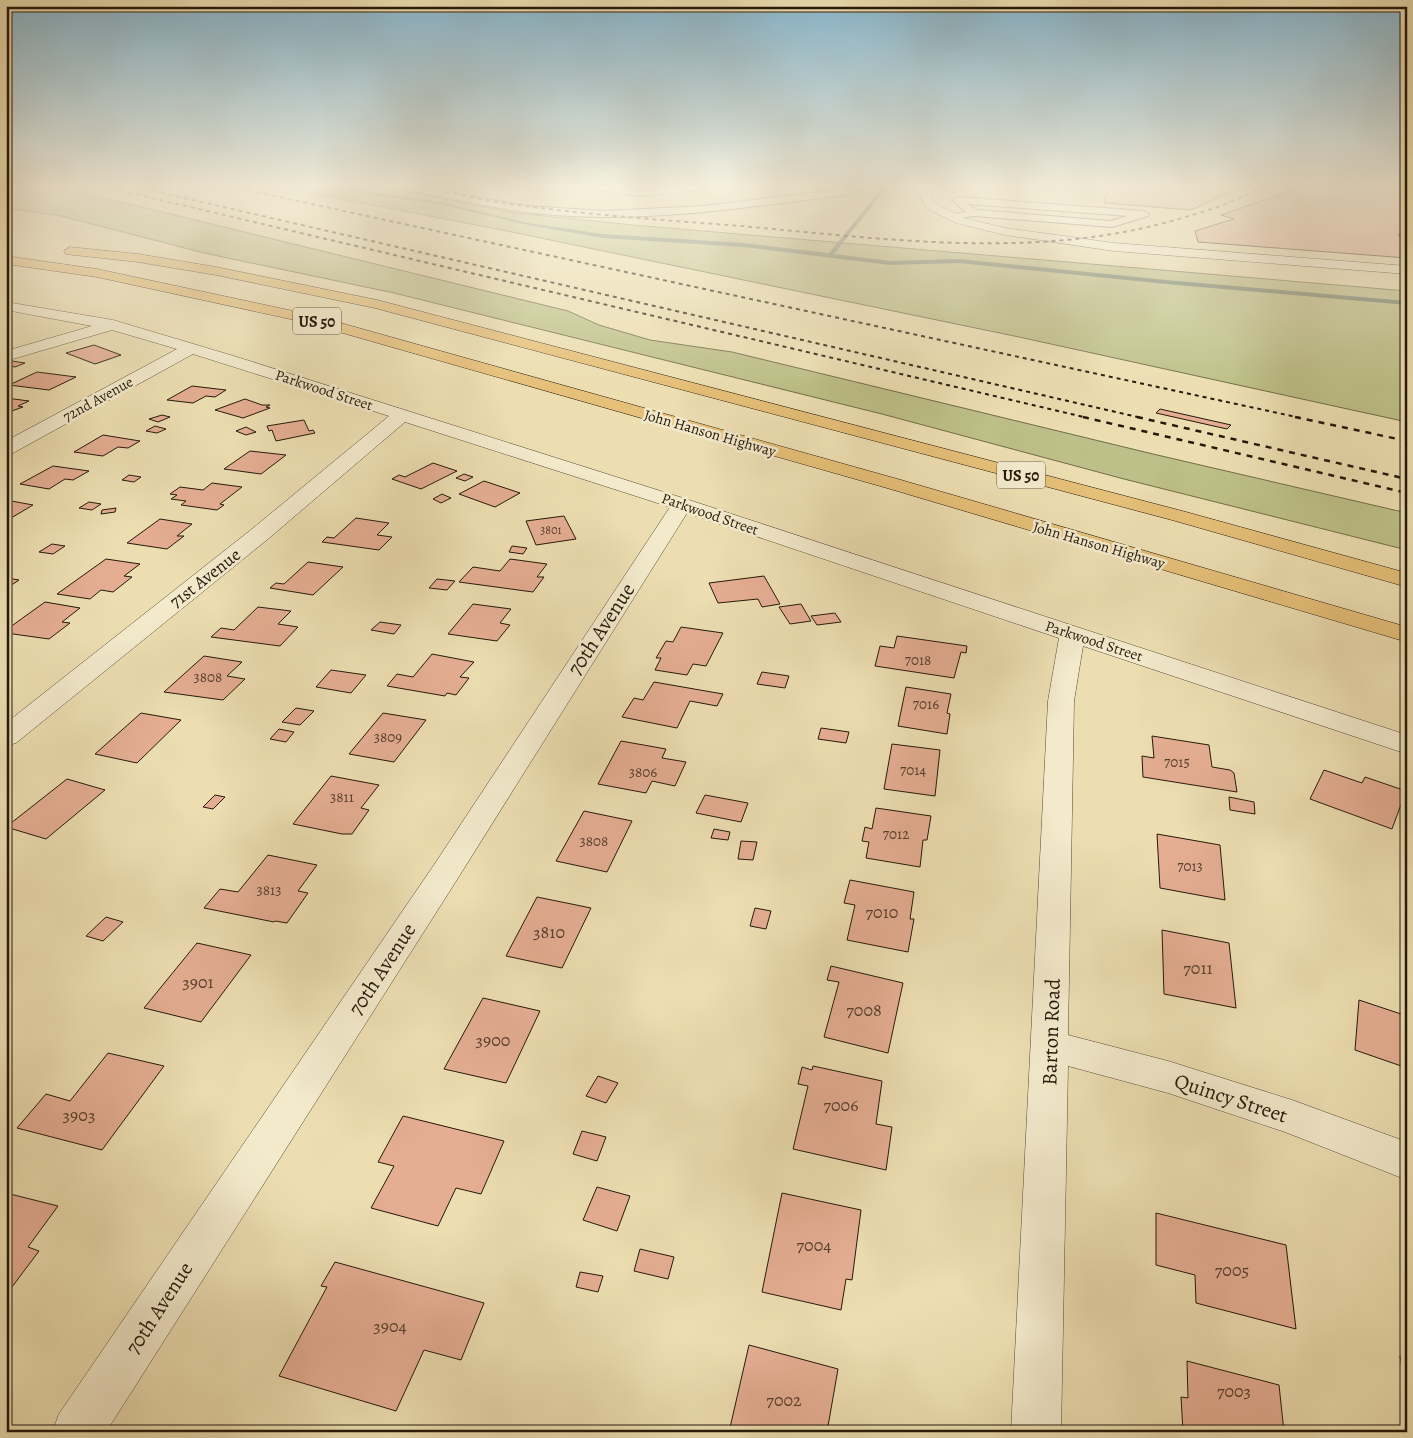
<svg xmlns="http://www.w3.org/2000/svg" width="1413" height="1438" font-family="Alegreya,serif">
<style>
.green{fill:#bdc088;stroke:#716c4a}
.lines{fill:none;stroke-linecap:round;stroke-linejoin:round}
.stream{fill:#6b7b6a;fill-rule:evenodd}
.building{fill:#e5ae93;stroke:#25190b}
.service-casing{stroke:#574a34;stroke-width:2}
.minor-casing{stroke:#574a34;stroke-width:1}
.secondary-casing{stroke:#25190b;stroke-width:1}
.motorway-casing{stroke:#25190b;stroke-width:1}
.service{fill:#f3eacc;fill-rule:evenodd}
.minor{fill:#f3eacc;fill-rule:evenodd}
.secondary{fill:#f3eacc;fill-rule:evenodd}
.motorway{fill:#e6bf78;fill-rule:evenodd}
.rail-far1{stroke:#25190b;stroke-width:2;stroke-dasharray:4 4;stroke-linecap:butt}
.rail{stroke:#25190b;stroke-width:2.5;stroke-dasharray:6 6;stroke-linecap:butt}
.labels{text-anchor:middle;stroke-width:5;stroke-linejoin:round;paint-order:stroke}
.far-number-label{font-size:12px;fill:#553e2d}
.far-street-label{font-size:15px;fill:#25190b;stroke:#f3eacc}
.number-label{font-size:15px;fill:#553e2d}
.shield{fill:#f3eacc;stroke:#635845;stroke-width:1}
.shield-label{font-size:16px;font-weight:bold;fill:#25190b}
.street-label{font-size:18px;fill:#25190b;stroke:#f3eacc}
.near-number-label{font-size:18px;fill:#553e2d}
.near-street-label{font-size:21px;fill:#25190b;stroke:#f3eacc}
</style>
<rect width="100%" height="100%" fill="#ecdeb1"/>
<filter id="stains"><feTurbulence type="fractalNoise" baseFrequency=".004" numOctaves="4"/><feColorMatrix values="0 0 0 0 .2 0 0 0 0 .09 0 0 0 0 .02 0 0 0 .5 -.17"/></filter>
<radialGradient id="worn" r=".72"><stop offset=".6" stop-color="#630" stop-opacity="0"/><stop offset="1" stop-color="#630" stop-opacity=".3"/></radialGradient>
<path class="green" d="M 6,187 L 51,187 L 105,198 L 568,311 L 599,325 L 650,340 L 732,352 L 1153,454 L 1407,513 L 1407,550 L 1124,479 L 882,414 L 394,293 L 204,253 L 61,216 L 6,208 Z
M 279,187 L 391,187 L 514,213 L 633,225 L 1407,291 L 1407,422 L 1019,337 L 502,230 Z"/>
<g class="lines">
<path class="stream" d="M 331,187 L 440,202 L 528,223 L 603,234 L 743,243 L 829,253 L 883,187 L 887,187 L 834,254 L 890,261 L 959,259 L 1166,280 L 1407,301 L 1407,305 L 1166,284 L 959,263 L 890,265 L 743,247 L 603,238 L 528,225 L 440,204 L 379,196 Z"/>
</g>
<path class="building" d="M 1108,187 L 1242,187 L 1191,210 L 1104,203 Z
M 1302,187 L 1407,187 L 1407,235 L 1398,234 L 1407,252 L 1407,258 L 1198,242 L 1195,231 L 1234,219 L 1221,215 Z
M 94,345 L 121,355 L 95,364 L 66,353 Z
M 6,360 L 25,363 L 15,367 L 6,365 Z
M 37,372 L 76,377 L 49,390 L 9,385 Z
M 192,386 L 226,390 L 215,397 L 206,396 L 193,403 L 167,400 Z
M 6,398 L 29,401 L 18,406 L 23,407 L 6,413 Z
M 245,399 L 262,405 L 270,405 L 266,407 L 270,408 L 243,418 L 215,410 Z
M 1160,409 L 1231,425 L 1227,429 L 1156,413 Z
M 162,415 L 170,417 L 158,422 L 149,419 Z
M 304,420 L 309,431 L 313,430 L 315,433 L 276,441 L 272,430 L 269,431 L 267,426 Z
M 155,426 L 166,429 L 157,433 L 146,431 Z
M 246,427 L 256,432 L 246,435 L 236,431 Z
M 103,435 L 140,441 L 128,448 L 118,447 L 103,456 L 74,452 Z
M 250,451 L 286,455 L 261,474 L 224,469 Z
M 433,463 L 457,471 L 421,489 L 392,479 L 399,475 L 405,477 Z
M 53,466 L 89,471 L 73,480 L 65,479 L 49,489 L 20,484 Z
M 464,474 L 473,477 L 465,481 L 456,478 Z
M 129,475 L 141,477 L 134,482 L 122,480 Z
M 484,481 L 520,493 L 495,507 L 459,494 Z
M 212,483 L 242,487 L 220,504 L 224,505 L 217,510 L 181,505 L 186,501 L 171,499 L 177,495 L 170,494 L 180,487 L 203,490 Z
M 442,494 L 451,498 L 441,503 L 433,499 Z
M 6,500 L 33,505 L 6,521 Z
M 89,502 L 101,504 L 92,510 L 79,508 Z
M 116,508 L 115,512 L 101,514 L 102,510 Z
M 564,516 L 576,539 L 536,545 L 526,521 Z
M 356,518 L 389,523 L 377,535 L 392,537 L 379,550 L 322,542 L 327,537 L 334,538 Z
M 160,519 L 192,524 L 177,536 L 184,536 L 167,549 L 127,543 Z
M 52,544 L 65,546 L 53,554 L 39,552 Z
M 512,546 L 527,548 L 523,554 L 509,552 Z
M 106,559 L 140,564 L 124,576 L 132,577 L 113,592 L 101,590 L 90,599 L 57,594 Z
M 510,559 L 547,564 L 537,577 L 544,577 L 533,592 L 459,582 L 473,567 L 500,571 Z
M 308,562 L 343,567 L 313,595 L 270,588 L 276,583 L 284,584 Z
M 764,576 L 780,604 L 762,607 L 758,599 L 718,603 L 709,583 Z
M 6,579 L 7,578 L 19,580 L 10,586 L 6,586 Z
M 437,579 L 455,581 L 447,590 L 429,588 Z
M 45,602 L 80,608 L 62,622 L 70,623 L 49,639 L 6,633 L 6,630 Z
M 473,604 L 511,609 L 500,623 L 510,625 L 497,641 L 448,634 Z
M 801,604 L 811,621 L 790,624 L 779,607 Z
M 258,607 L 291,611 L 278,624 L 298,627 L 280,646 L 211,637 L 221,628 L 234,630 Z
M 835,613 L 841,622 L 817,625 L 811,616 Z
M 380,622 L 401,625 L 394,634 L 371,630 Z
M 681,627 L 723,633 L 706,666 L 693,664 L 687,675 L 655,670 L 661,658 L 656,658 L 666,641 L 673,642 Z
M 897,636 L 967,646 L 966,653 L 961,652 L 954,678 L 875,666 L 880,646 L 894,648 Z
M 432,654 L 474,662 L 460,677 L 469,678 L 456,695 L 447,693 L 445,696 L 387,686 L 397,674 L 413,677 Z
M 204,656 L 242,662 L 227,676 L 245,679 L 223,700 L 164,692 Z
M 331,670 L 366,675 L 351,693 L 316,687 Z
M 762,672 L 789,676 L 785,688 L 757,684 Z
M 654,682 L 723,694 L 717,706 L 690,701 L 677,728 L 622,717 L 634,698 L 643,700 Z
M 906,687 L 951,694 L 947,713 L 950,714 L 947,734 L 898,726 Z
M 296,708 L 314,711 L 300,725 L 282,722 Z
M 141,713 L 181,720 L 137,763 L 95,754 Z
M 383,713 L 426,720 L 394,762 L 349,754 Z
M 821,728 L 849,732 L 846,743 L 818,739 Z
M 279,729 L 294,732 L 286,742 L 270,739 Z
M 1152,736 L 1209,745 L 1212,767 L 1230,770 L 1234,773 L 1237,792 L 1143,777 L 1142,756 L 1154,758 Z
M 621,741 L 666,749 L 662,758 L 686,762 L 675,786 L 652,781 L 646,793 L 598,784 Z
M 892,744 L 940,750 L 935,796 L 884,789 Z
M 1324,770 L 1362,783 L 1365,777 L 1406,791 L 1392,829 L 1310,799 Z
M 331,776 L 379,785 L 361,808 L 369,810 L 352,834 L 342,834 L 293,824 Z
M 67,779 L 105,790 L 46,839 L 6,827 Z
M 215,795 L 225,797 L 213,809 L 203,807 Z
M 705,795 L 748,803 L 741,822 L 696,813 Z
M 1229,797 L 1254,802 L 1255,814 L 1230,810 Z
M 876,808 L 931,816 L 927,840 L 923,840 L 920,867 L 866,858 L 869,842 L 862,841 L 865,827 L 872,829 Z
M 584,811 L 632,821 L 607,872 L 556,861 Z
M 714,829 L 730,832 L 728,840 L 711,838 Z
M 1157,834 L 1220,845 L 1225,900 L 1160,888 Z
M 741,841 L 757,842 L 753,860 L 738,859 Z
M 268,855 L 317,865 L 298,891 L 308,893 L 287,923 L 275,921 L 274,922 L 204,908 L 220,889 L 238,892 Z
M 850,880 L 914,892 L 910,919 L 914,919 L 908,952 L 847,940 L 855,905 L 844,903 Z
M 537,897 L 591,908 L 562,968 L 506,956 Z
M 755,908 L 771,911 L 766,929 L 750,926 Z
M 106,917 L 123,922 L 103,941 L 86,936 Z
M 1162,930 L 1229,943 L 1236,1008 L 1164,994 Z
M 197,943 L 251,955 L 201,1022 L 144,1008 Z
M 831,966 L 903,983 L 888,1053 L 824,1037 L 839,982 L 827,980 Z
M 483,998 L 540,1011 L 506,1083 L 444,1069 Z
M 1359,1000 L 1407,1016 L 1407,1068 L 1355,1050 Z
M 108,1053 L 164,1066 L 102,1150 L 17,1128 L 46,1094 L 70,1101 Z
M 813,1066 L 882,1081 L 876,1124 L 892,1127 L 886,1170 L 793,1149 L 808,1086 L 798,1084 L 802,1067 L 812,1070 Z
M 598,1076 L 618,1083 L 606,1103 L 586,1096 Z
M 403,1116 L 504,1141 L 481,1194 L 456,1188 L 438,1226 L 371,1208 L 394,1166 L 378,1162 Z
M 582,1131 L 606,1137 L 597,1161 L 573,1154 Z
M 597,1187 L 630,1196 L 617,1231 L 583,1220 Z
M 6,1193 L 58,1206 L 28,1247 L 39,1251 L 6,1295 Z
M 782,1193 L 861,1210 L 852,1280 L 846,1279 L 841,1310 L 762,1292 Z
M 1156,1213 L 1286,1245 L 1296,1329 L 1196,1303 L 1195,1275 L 1156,1265 Z
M 640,1249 L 674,1257 L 668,1279 L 634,1271 Z
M 335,1262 L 484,1303 L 461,1360 L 424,1350 L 396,1411 L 279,1376 L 327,1287 L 321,1286 Z
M 580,1272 L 603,1276 L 598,1292 L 576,1287 Z
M 749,1345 L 838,1369 L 827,1432 L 729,1432 Z
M 1400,1356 L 1407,1358 L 1407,1384 L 1404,1383 Z
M 1187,1361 L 1279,1385 L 1284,1432 L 1183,1432 L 1181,1397 L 1188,1398 Z"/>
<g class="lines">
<g class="service-casing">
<path id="service" d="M 402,187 L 420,187 L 528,206 L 603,211 L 704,206 L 860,187 L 851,193 L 838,196 C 749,207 659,221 569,216 C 514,213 460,201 407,190 Z
M 593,187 L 618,187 L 641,190 L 674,187 L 707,187 L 702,190 L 641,196 L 598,190 Z
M 957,197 L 1144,211 L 1149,214 L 1148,216 L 1112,227 L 974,216 L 949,219 L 949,215 L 966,212 L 952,200 ZM 968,204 L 1128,216 L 1111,221 L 977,210 Z"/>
</g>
<g class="minor-casing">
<path id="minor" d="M 6,302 L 113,320 L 237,357 L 689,500 L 1407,735 L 1407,754 L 1083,646 L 1074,701 L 1068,1035 L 1168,1061 L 1292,1100 L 1407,1142 L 1407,1180 L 1285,1132 L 1168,1093 L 1068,1066 L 1061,1432 L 1011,1432 L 1048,701 L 1059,638 L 687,513 L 458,878 L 106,1432 L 52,1432 L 59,1414 L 436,862 L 670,507 L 405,422 L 268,539 L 16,743 L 6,746 L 6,723 L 252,529 L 389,416 L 193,354 L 13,453 L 6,455 L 6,441 L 177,349 L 112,330 L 6,361 L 6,351 L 92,326 L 6,310 Z"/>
</g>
<g class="secondary-casing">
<path id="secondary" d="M 916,187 L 926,187 L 935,203 L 964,218 L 1005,228 L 1114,243 L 1407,266 L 1407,274 L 1114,251 L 1005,235 L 956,223 L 926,208 Z"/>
</g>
<g class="motorway-casing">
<path id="motorway" d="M 70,247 L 138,254 L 216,267 L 377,300 L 1186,512 L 1407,573 L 1407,587 L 1172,520 L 375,308 L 216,275 L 138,262 L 65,254 L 64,251 Z
M 6,256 L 97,269 L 312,315 L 901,480 L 1407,627 L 1407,642 L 887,488 L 304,322 L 97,277 L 6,264 Z"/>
</g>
<use href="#service" class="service"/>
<use href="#minor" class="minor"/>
<use href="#secondary" class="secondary"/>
<use href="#motorway" class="motorway"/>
<path class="rail-far1" d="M 105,187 L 1088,418
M 233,187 L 1301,418
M 423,187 C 452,193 481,200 511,204 C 587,215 664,220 741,226 C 886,239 1039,261 1182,218 C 1209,210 1237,202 1261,187
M 145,189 L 1142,418"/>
<path class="rail" d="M 1083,417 L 1407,493
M 1137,417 L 1407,479
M 1295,417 L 1407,441"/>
</g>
<linearGradient id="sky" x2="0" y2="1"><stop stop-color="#88b7cf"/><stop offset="0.48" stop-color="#f6f0dc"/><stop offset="1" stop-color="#f6f0dc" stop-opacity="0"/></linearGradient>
<rect width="1413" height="388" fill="url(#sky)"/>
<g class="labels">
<g class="far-number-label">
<text x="551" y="534">3801</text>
</g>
<g class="far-street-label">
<text transform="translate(324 390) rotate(18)" y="5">Parkwood Street</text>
<text transform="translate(98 399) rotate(-29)" y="5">72nd Avenue</text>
<text transform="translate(710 433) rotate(16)" y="5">John Hanson Highway</text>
<text transform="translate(710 514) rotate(19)" y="5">Parkwood Street</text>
<text transform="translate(1099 545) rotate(16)" y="5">John Hanson Highway</text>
<text transform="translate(1094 641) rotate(18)" y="5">Parkwood Street</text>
</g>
<g class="number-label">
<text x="918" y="665">7018</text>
<text x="208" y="682">3808</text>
<text x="926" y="709">7016</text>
<text x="388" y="742">3809</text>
<text x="1177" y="767">7015</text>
<text x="913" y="775">7014</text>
<text x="643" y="777">3806</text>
<text x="342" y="802">3811</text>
<text x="896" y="839">7012</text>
<text x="594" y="846">3808</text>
<text x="1190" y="871">7013</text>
<text x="269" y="895">3813</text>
</g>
<g class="shield">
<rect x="293" y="307.5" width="48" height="27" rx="4"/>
<rect x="997" y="461.5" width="48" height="27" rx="4"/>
</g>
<g class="shield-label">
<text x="317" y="327">US 50</text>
<text x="1021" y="481">US 50</text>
</g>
<g class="street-label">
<text transform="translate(205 578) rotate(-38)" y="6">71st Avenue</text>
</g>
<g class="near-number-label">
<text x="882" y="918">7010</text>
<text x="549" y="938">3810</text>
<text x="1198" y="974">7011</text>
<text x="198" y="988">3901</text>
<text x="864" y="1016">7008</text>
<text x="493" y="1046">3900</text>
<text x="841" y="1111">7006</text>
<text x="79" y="1121">3903</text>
<text x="814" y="1251">7004</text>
<text x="1232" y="1276">7005</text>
<text x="390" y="1332">3904</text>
<text x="1234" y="1397">7003</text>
<text x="784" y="1406">7002</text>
</g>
<g class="near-street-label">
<text transform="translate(601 629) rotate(-57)" y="7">70th Avenue</text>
<text transform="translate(382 969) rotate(-57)" y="7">70th Avenue</text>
<text transform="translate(1051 1032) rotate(-88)" y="7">Barton Road</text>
<text transform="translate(1231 1098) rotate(18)" y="7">Quincy Street</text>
<text transform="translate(159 1308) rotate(-57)" y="7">70th Avenue</text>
</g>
</g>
<rect width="1413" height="1438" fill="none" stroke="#ecdeb1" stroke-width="25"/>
<rect x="8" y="8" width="1398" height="1423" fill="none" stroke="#25190b" stroke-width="2.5"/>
<rect x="12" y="12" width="1388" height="1413" fill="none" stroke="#25190b"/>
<rect width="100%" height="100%" filter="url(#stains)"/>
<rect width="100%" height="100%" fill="url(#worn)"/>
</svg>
